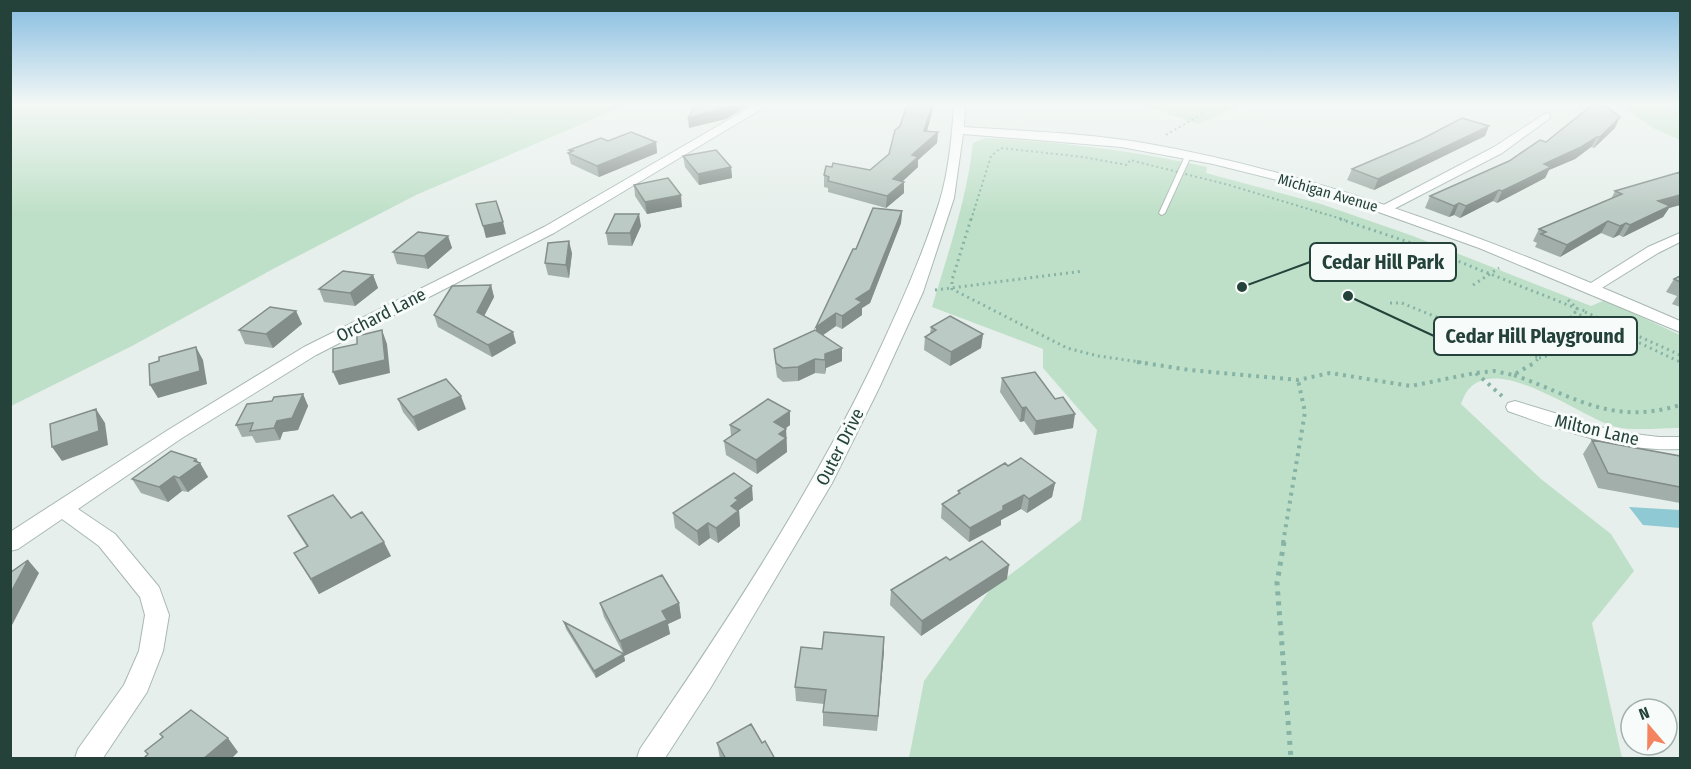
<svg xmlns="http://www.w3.org/2000/svg" width="1691" height="769" font-family="'Fira Sans Condensed',sans-serif">
<style>
.green{fill:#bfe0c8}
.water{fill:#8ec9d4}
.lines{fill:none;stroke-linecap:round;stroke-linejoin:round}
.service-casing{stroke:#a8b8b2;stroke-width:2}
.minor-casing{stroke:#a8b8b2;stroke-width:2}
.tertiary-casing{stroke:#a8b8b2;stroke-width:2}
.path-far3{stroke:#86b3a5;stroke-width:2;stroke-dasharray:2 3;stroke-linecap:butt}
.path-far2{stroke:#86b3a5;stroke-width:3;stroke-dasharray:2 4;stroke-linecap:butt}
.path-far1{stroke:#86b3a5;stroke-width:4;stroke-dasharray:3 5;stroke-linecap:butt}
.path{stroke:#86b3a5;stroke-width:5;stroke-dasharray:4 6;stroke-linecap:butt}
.service{fill:#fff;fill-rule:evenodd}
.minor{fill:#fff;fill-rule:evenodd}
.tertiary{fill:#fff;fill-rule:evenodd}
.wall{fill:#a1aea9}
.shaded-wall{fill:#838d89}
.building{fill:#bbcac4;stroke:#838d89;stroke-width:1.5}
.labels{text-anchor:middle;stroke-width:6;stroke-linejoin:round;paint-order:stroke}
.far-street-label{font-size:15px;fill:#24423a;stroke:#f7fbf9}
.street-label{font-size:18px;fill:#24423a;stroke:#f7fbf9}
.leader{fill:none;stroke:#24423a;stroke-width:2}
.callout-dot{fill:#24423a;stroke:#f7fbf9;stroke-width:2}
.callout{fill:#f7fbf9;stroke:#24423a;stroke-width:2}
.callout-label{font-size:20px;text-anchor:middle;font-weight:bold;fill:#24423a}
</style>
<rect width="100%" height="100%" fill="#e6efeb"/>
<path class="green" d="M 11,105 L 626,105 L 416,195 L 273,269 L 132,346 L 11,406 Z
M 1144,105 L 1243,105 L 1198,124 Z
M 1618,105 L 1680,105 L 1680,140 L 1655,129 Z
M 985,138 C 1061,142 1133,150 1207,167 L 1206,173 L 1321,204 L 1413,236 L 1591,306 L 1605,300 L 1680,335 L 1680,428 C 1663,428 1632,431 1616,427 C 1583,419 1502,355 1470,388 C 1466,391 1463,399 1461,404 L 1541,479 L 1611,534 L 1634,571 L 1592,623 L 1622,758 L 909,758 L 924,681 L 989,591 L 1081,520 L 1097,430 L 1043,368 L 1043,349 L 932,307 C 948,253 967,199 973,143 Z"/>
<path class="water" d="M 1629,507 L 1680,510 L 1680,528 L 1643,525 Z"/>
<g class="lines">
<g class="service-casing">
<path id="service" d="M 1188,154 L 1191,156 L 1165,213 L 1162,215 L 1160,214 L 1159,213 L 1185,156 Z"/>
</g>
<g class="minor-casing">
<path id="minor" d="M 754,105 L 768,105 L 554,233 L 316,355 L 182,438 L 78,509 L 115,534 L 159,587 L 169,615 L 163,651 L 147,692 L 103,758 L 75,758 L 78,749 L 124,685 L 139,651 L 145,615 L 140,597 L 99,546 L 62,519 L 18,549 L 10,551 L 10,532 L 168,430 L 304,347 L 544,227 Z
M 1546,113 L 1550,114 L 1550,118 L 1502,153 L 1388,212 L 1383,213 L 1376,209 L 1494,147 Z
M 1680,233 L 1680,242 L 1658,253 L 1597,291 L 1585,291 L 1583,288 L 1648,247 Z
M 1515,401 L 1617,432 L 1659,437 L 1680,437 L 1680,449 C 1621,452 1564,431 1508,411 L 1506,407 L 1508,403 Z"/>
</g>
<g class="tertiary-casing">
<path id="tertiary" d="M 954,105 L 965,105 L 964,127 C 1024,131 1085,133 1144,143 C 1331,176 1508,246 1680,321 L 1680,332 L 1479,248 L 1345,200 L 1277,180 L 1213,164 L 1121,147 L 963,134 L 954,198 L 923,292 L 879,388 L 832,483 L 711,687 L 665,758 L 637,758 L 640,749 C 724,626 806,502 871,368 C 897,313 922,258 940,200 C 949,170 952,136 954,105 Z"/>
</g>
<path class="path-far3" d="M 10,106 L 15,105
M 1166,135 L 1217,105
M 971,220 L 991,156 L 1001,148 L 1083,157 L 1127,165 L 1130,160 L 1229,185 L 1345,220"/>
<path class="path-far2" d="M 971,219 L 952,280 L 952,289 L 1067,348 L 1098,356 L 1147,363
M 1340,219 L 1420,246 L 1578,309 L 1555,335 L 1528,324 L 1500,343 L 1539,358 L 1534,363
M 1473,285 L 1499,268
M 935,290 L 1083,271
M 1568,300 L 1578,309 L 1586,311
M 1390,303 L 1402,303 L 1500,343
M 1574,312 L 1680,362
M 1585,312 L 1680,355
M 1555,335 L 1592,352
M 1539,358 L 1547,356 L 1558,345 L 1555,335"/>
<path class="path-far1" d="M 1137,362 L 1190,370 L 1298,380 L 1330,373 L 1411,386 L 1475,373 L 1494,371 L 1513,375 L 1536,362
M 1476,373 L 1502,396
M 1514,375 C 1576,397 1612,426 1680,405
M 1283,543 L 1305,412 L 1298,380"/>
<path class="path" d="M 1284,542 L 1277,583 L 1291,758"/>
<use href="#service" class="service"/>
<use href="#minor" class="minor"/>
<use href="#tertiary" class="tertiary"/>
</g>
<path class="wall" d="M 907,105 L 934,105 L 927,131 L 938,132 L 937,143 L 918,160 L 918,167 L 902,182 L 904,193 L 886,208 L 828,192 L 828,188 L 824,187 L 824,175 L 870,170 L 889,154 Z
M 1615,128 L 1594,148 L 1591,147 L 1575,159 L 1549,170 L 1545,178 L 1497,203 L 1493,201 L 1460,218 L 1454,215 L 1449,217 L 1425,208 L 1430,196 L 1509,161 L 1546,142 Z
M 1485,136 L 1374,190 L 1347,180 L 1352,169 Z
M 608,141 L 656,142 L 657,153 L 599,177 L 571,164 L 568,153 L 570,153 L 569,150 Z
M 683,156 L 731,167 L 732,178 L 699,185 L 685,167 Z
M 1680,172 L 1680,205 L 1669,208 L 1663,217 L 1623,237 L 1619,235 L 1613,238 L 1601,233 L 1560,257 L 1535,247 L 1537,243 L 1533,241 L 1539,229 L 1611,199 L 1615,191 Z
M 634,185 L 682,207 L 647,214 L 635,196 Z
M 902,211 L 901,223 L 870,303 L 862,308 L 862,315 L 842,329 L 836,326 L 823,335 L 842,361 L 826,368 L 825,374 L 815,373 L 798,381 L 783,382 L 777,377 L 775,362 L 774,349 L 816,330 L 856,249 Z
M 641,226 L 632,246 L 608,245 L 606,233 Z
M 448,236 L 452,248 L 428,269 L 397,264 L 393,252 Z
M 572,253 L 569,278 L 548,275 L 545,263 Z
M 373,275 L 378,288 L 355,306 L 324,302 L 319,289 Z
M 1680,276 L 1680,307 L 1672,304 L 1677,296 L 1666,292 L 1674,279 Z
M 491,285 L 494,297 L 484,316 L 516,343 L 492,357 L 438,327 L 434,315 Z
M 296,311 L 302,324 L 273,348 L 245,344 L 239,330 Z
M 931,327 L 983,334 L 981,348 L 950,366 L 924,350 L 925,337 L 930,334 Z
M 1002,378 L 1073,428 L 1034,435 L 1024,421 L 1020,422 L 1000,392 Z
M 303,394 L 308,406 L 298,430 L 283,432 L 280,440 L 256,443 L 252,436 L 242,437 L 236,425 L 272,401 Z
M 398,399 L 466,409 L 418,431 L 403,412 Z
M 790,411 L 790,425 L 786,428 L 787,452 L 757,474 L 726,455 L 724,441 L 731,436 L 730,425 Z
M 1592,440 L 1680,456 L 1680,503 L 1598,488 L 1583,454 Z
M 196,459 L 198,462 L 200,463 L 208,477 L 188,492 L 182,491 L 168,502 L 141,493 L 132,479 Z
M 1008,466 L 1055,483 L 1052,497 L 1027,513 L 1021,509 L 1001,520 L 1001,525 L 969,542 L 941,518 L 942,504 L 958,494 L 958,491 Z
M 753,500 L 739,510 L 740,526 L 718,543 L 710,538 L 699,546 L 675,528 L 673,513 Z
M 288,516 L 391,556 L 319,594 L 294,553 L 307,547 L 296,530 Z
M 950,560 L 1007,579 L 921,636 L 890,605 L 891,590 Z
M 600,603 L 679,603 L 681,618 L 668,624 L 670,634 L 624,656 L 625,661 L 596,678 L 566,629 L 564,622 L 623,653 L 604,617 Z
M 884,651 L 877,731 L 823,726 L 823,712 L 824,704 L 796,701 L 795,687 Z
M 717,743 L 762,743 L 775,759 L 720,759 Z"/>
<path class="shaded-wall" d="M 730,105 L 749,105 L 726,119 L 689,128 L 688,118 Z
M 932,105 L 934,105 L 924,142 L 924,131 Z
M 1620,117 L 1615,128 L 1594,148 L 1600,137 Z
M 1489,126 L 1485,136 L 1374,190 L 1378,179 Z
M 938,132 L 937,143 L 918,160 L 918,167 L 893,190 L 893,179 L 912,155 Z
M 1597,137 L 1591,147 L 1575,159 L 1549,170 L 1545,178 L 1497,203 L 1502,191 L 1544,164 Z
M 656,142 L 657,153 L 599,177 L 597,166 Z
M 731,167 L 732,178 L 699,185 L 698,174 Z
M 904,182 L 904,193 L 886,208 L 887,196 Z
M 1499,190 L 1493,201 L 1460,218 L 1466,206 Z
M 681,195 L 682,207 L 647,214 L 645,202 Z
M 1680,195 L 1680,205 L 1669,208 L 1663,217 L 1623,237 L 1630,225 L 1658,201 Z
M 1459,203 L 1454,215 L 1449,217 L 1454,206 Z
M 902,211 L 901,223 L 870,303 L 862,308 L 862,315 L 842,329 L 842,316 L 856,299 Z
M 639,214 L 641,226 L 632,246 L 630,233 Z
M 1608,221 L 1601,233 L 1560,257 L 1567,245 Z
M 503,222 L 506,234 L 486,238 L 483,226 Z
M 1626,223 L 1619,235 L 1613,238 L 1620,226 Z
M 448,236 L 452,248 L 428,269 L 424,256 Z
M 569,241 L 572,253 L 569,278 L 566,265 Z
M 373,275 L 378,288 L 355,306 L 350,293 Z
M 491,285 L 494,297 L 480,324 L 477,312 Z
M 296,311 L 302,324 L 273,348 L 266,334 Z
M 836,313 L 836,326 L 816,340 L 816,327 Z
M 382,330 L 387,344 L 390,373 L 339,385 L 333,372 Z
M 513,332 L 516,343 L 492,357 L 488,345 Z
M 983,334 L 981,348 L 950,366 L 951,352 Z
M 196,347 L 203,360 L 207,384 L 158,398 L 150,385 Z
M 842,348 L 842,361 L 826,368 L 825,374 L 825,354 Z
M 815,359 L 815,373 L 798,381 L 798,367 Z
M 303,394 L 308,406 L 298,430 L 283,432 L 280,440 L 274,428 L 277,421 Z
M 461,396 L 466,409 L 418,431 L 413,417 Z
M 1026,407 L 1024,421 L 1020,422 L 1022,408 Z
M 96,409 L 105,423 L 108,445 L 62,461 L 52,447 Z
M 790,411 L 790,425 L 775,436 L 774,422 Z
M 1075,414 L 1073,428 L 1034,435 L 1036,421 Z
M 786,429 L 787,452 L 757,474 L 756,460 L 779,434 Z
M 196,459 L 199,463 L 200,463 L 208,477 L 188,492 L 179,478 Z
M 174,476 L 182,491 L 168,502 L 159,487 Z
M 1055,483 L 1052,497 L 1027,513 L 1029,499 Z
M 752,486 L 753,500 L 739,510 L 740,526 L 718,543 L 716,528 L 731,506 L 735,498 Z
M 1024,495 L 1021,509 L 1001,520 L 1001,525 L 969,542 L 970,528 L 1003,506 Z
M 708,523 L 710,538 L 699,546 L 697,531 Z
M 384,542 L 391,556 L 319,594 L 311,579 Z
M 28,560 L 39,573 L 10,629 L 10,594 Z
M 1009,565 L 1007,579 L 921,636 L 922,621 Z
M 679,603 L 681,618 L 668,624 L 670,634 L 624,656 L 625,661 L 596,678 L 594,671 L 624,654 L 620,641 L 662,611 Z
M 884,637 L 884,651 L 877,731 L 878,716 Z
M 228,738 L 238,752 L 231,759 L 203,759 Z"/>
<path class="building" d="M 695,105 L 730,105 L 725,108 L 688,118 Z
M 907,105 L 932,105 L 924,131 L 938,132 L 912,155 L 918,157 L 893,179 L 904,182 L 887,196 L 828,181 L 829,177 L 824,175 L 826,166 L 832,167 L 833,163 L 870,170 L 889,154 L 895,130 L 900,126 Z
M 1592,105 L 1607,106 L 1620,117 L 1600,137 L 1597,137 L 1581,147 L 1544,164 L 1551,167 L 1502,191 L 1499,190 L 1466,206 L 1459,203 L 1454,206 L 1430,196 L 1509,161 L 1540,140 L 1546,142 Z
M 1462,118 L 1489,126 L 1378,179 L 1352,169 L 1422,139 Z
M 631,132 L 656,142 L 597,166 L 568,153 L 573,151 L 569,150 L 601,138 L 608,141 Z
M 716,150 L 731,167 L 698,174 L 683,156 Z
M 1680,172 L 1680,195 L 1658,201 L 1670,206 L 1630,225 L 1626,223 L 1620,226 L 1608,221 L 1567,245 L 1541,234 L 1546,232 L 1539,229 L 1622,194 L 1615,191 Z
M 668,178 L 681,195 L 645,202 L 634,185 Z
M 496,201 L 503,222 L 483,226 L 476,204 Z
M 873,208 L 902,211 L 870,290 L 856,299 L 862,302 L 842,316 L 836,313 L 816,327 L 853,249 L 856,249 Z
M 615,214 L 639,214 L 630,233 L 606,233 Z
M 418,232 L 448,236 L 424,256 L 393,252 Z
M 569,241 L 566,265 L 545,263 L 548,243 Z
M 343,271 L 373,275 L 350,293 L 319,289 Z
M 1680,276 L 1680,282 L 1674,279 Z
M 491,285 L 477,312 L 513,332 L 488,345 L 434,315 L 452,286 Z
M 270,307 L 296,311 L 266,334 L 239,330 Z
M 950,316 L 983,334 L 951,352 L 925,337 L 936,330 L 931,327 Z
M 382,330 L 385,360 L 333,372 L 333,349 L 357,344 L 357,336 Z
M 815,330 L 842,348 L 825,354 L 825,360 L 815,359 L 798,367 L 783,368 L 776,363 L 774,349 Z
M 196,347 L 200,371 L 150,385 L 149,364 L 159,361 L 159,357 Z
M 1035,372 L 1055,399 L 1063,397 L 1075,414 L 1036,421 L 1026,407 L 1022,408 L 1002,378 Z
M 446,379 L 461,396 L 413,417 L 398,399 Z
M 303,394 L 292,418 L 277,421 L 274,428 L 250,431 L 253,423 L 236,425 L 247,404 L 272,401 L 274,397 Z
M 768,399 L 790,411 L 774,422 L 786,429 L 779,434 L 786,438 L 756,460 L 724,441 L 740,430 L 730,425 Z
M 96,409 L 99,431 L 52,447 L 50,424 Z
M 1592,440 L 1680,456 L 1680,487 L 1608,473 Z
M 171,451 L 196,459 L 194,461 L 200,463 L 179,478 L 174,476 L 159,487 L 132,479 Z
M 1021,458 L 1055,483 L 1029,499 L 1024,495 L 1003,506 L 1003,510 L 970,528 L 942,504 L 960,493 L 958,491 L 1005,463 L 1008,466 Z
M 734,473 L 752,486 L 735,498 L 738,500 L 731,506 L 738,511 L 716,528 L 708,523 L 697,531 L 673,513 Z
M 333,495 L 351,518 L 362,512 L 384,542 L 311,579 L 294,553 L 308,546 L 288,516 Z
M 982,541 L 1009,565 L 922,621 L 891,590 L 946,557 L 950,560 Z
M 28,560 L 10,594 L 10,573 Z
M 662,575 L 679,603 L 662,611 L 667,620 L 620,641 L 600,603 Z
M 564,622 L 624,654 L 594,671 Z
M 824,632 L 884,637 L 878,716 L 823,712 L 826,690 L 795,687 L 801,647 L 822,649 Z
M 191,710 L 228,738 L 203,759 L 143,759 L 148,754 L 145,751 L 163,737 L 160,734 Z
M 751,724 L 762,743 L 765,741 L 775,759 L 726,759 L 717,743 Z"/>
<linearGradient id="sky" x2="0" y2="1"><stop stop-color="#84bce0"/><stop offset="0.49" stop-color="#f4f8f6"/><stop offset="1" stop-color="#f4f8f6" stop-opacity="0"/></linearGradient>
<rect width="1691" height="213" fill="url(#sky)"/>
<g class="labels">
<g class="far-street-label">
<text transform="translate(1328 193) rotate(16)" y="5">Michigan Avenue</text>
</g>
<g class="street-label">
<text transform="translate(381 315) rotate(-27)" y="6">Orchard Lane</text>
<text transform="translate(1597 430) rotate(13)" y="6">Milton Lane</text>
<text transform="translate(840 447) rotate(-63)" y="6">Outer Drive</text>
</g>
</g>
<path class="leader" d="M1242 287L1310 262M1348 296L1434 336"/>
<g class="callout-dot">
<circle cx="1242" cy="287" r="6"/>
<circle cx="1348" cy="296" r="6"/>
</g>
<g class="callout">
<rect x="1310" y="243" width="146" height="38" rx="6"/>
<rect x="1434" y="317" width="203" height="38" rx="6"/>
</g>
<g class="callout-label">
<text x="1383" y="269">Cedar Hill Park</text>
<text x="1535" y="343">Cedar Hill Playground</text>
</g>
<rect width="1691" height="769" fill="none" stroke="#24423a" stroke-width="24"/>
<g transform="translate(1649 727) rotate(340)"><circle r="28" fill="#f7fbf9" stroke="#a3b1ad" stroke-width="1.5"/>
<path d="M0-4.5L10 22L0 15L-10 22Z" fill="#f4845f"/>
<text y="-9" font-size="16" font-weight="bold" text-anchor="middle" fill="#24423a">N</text>
</g>
</svg>
